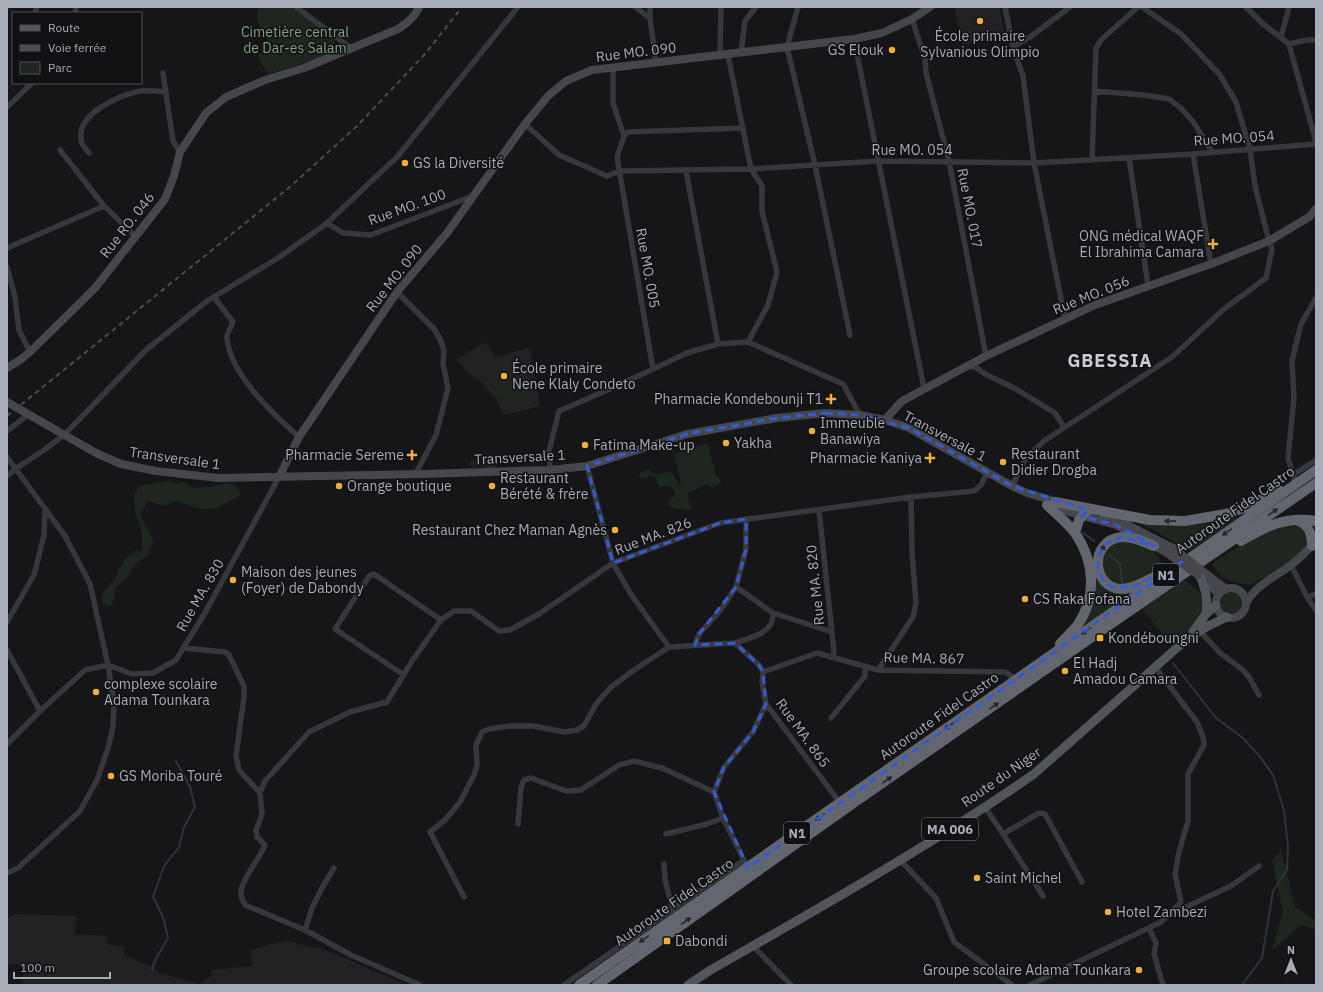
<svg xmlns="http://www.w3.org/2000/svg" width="1323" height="992" font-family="'IBM Plex Sans',sans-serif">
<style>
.built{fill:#222225}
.green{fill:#1e261f}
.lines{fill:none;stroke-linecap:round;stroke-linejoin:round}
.stream{stroke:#2c353c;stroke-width:2}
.street{stroke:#37383d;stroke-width:5.5}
.secondary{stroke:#45474d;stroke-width:8}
.primary{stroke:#53555c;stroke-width:9}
.highway{stroke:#63666e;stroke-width:10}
.rail{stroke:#4a4c52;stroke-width:2;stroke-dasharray:5 4;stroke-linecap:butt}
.secondary-bridge{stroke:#45474d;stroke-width:8}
.oneway{fill:#26262a}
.marked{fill:none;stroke:#325cd3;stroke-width:3;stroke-dasharray:8 5;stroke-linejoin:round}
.poi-dot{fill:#f2b134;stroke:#111113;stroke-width:1.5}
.labels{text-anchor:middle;stroke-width:3;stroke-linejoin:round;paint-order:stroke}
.shield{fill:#111113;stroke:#7b7e86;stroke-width:1}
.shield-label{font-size:13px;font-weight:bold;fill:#a8adb8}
.park-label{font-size:14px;fill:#7fa381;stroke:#111113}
.poi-label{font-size:14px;fill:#a8adb8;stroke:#111113;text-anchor:start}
.street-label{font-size:14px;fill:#a8adb8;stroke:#111113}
.district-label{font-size:18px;font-weight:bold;letter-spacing:1px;fill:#c9ccd4;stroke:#111113}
</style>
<rect width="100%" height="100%" fill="#161618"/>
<path class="built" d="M 954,7 L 999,7 L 1005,35 L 963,45 Z
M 485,342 L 496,357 L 527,348 L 530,350 L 540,406 L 504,415 L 496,399 L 480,381 L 466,371 L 457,360 Z
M 16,914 L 77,916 L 74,934 L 107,936 L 107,944 L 125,947 L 124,955 L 154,968 L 159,973 L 200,984 L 212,975 L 211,970 L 252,966 L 251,950 L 271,944 L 290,941 L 308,947 L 321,948 L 407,985 L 25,985 L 22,983 L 25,965 L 7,964 L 7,918 Z"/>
<path class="green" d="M 259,7 L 293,7 L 333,37 L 335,41 L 337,48 L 331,54 L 268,74 L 257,56 L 271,46 C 264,34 252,21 259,7 Z
M 508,381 L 513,382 L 519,387 L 525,384 L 527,389 L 526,402 L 517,402 L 516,400 C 509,405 503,397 496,394 L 495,391 L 503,383 Z
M 707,443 L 716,476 L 721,480 L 720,483 L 712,488 L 708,484 C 700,485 696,492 688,493 L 689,501 L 692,507 L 691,510 L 672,508 L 669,506 L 669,501 C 673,498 676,495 674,489 L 667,486 L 659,487 L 657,480 L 651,476 L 642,479 L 639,476 L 640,472 L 650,469 L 652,473 C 664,477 671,463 679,485 L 681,483 L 674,454 Z
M 476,460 L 484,462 L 492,460 L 497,463 L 497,467 L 493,469 L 478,466 L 476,468 L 469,465 L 471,461 Z
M 165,481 L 171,481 L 178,484 L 184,482 L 193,488 L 207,487 L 229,483 L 237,487 L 241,495 L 217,508 L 201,509 L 175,501 L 165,506 L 148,501 L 140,514 L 154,542 L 147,556 L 136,564 L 128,576 L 116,587 L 112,605 L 107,607 L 102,601 L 103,593 L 116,577 L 118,570 L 126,558 L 136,550 L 142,551 L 142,537 L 140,525 L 135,512 L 134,495 L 139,486 Z
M 1247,513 L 1190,551 L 1157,532 L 1134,521 C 1177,529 1205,527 1247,513 Z
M 1296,522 L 1307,532 L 1308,547 L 1292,561 L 1271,575 L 1251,584 L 1240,584 L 1222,577 L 1211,564 L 1250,539 L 1269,529 Z
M 1123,540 C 1140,542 1158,549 1163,567 L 1132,584 L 1119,587 L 1103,576 C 1102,550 1099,551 1123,540 Z
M 1095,574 L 1135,592 L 1081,628 Z
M 1185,580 C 1191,585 1200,591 1203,598 C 1210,616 1183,637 1172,647 L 1142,608 Z
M1219 603a12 12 0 1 1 24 0a12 12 0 1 1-24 0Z
M 1281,849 L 1295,907 L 1316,921 L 1316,929 L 1301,925 L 1272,950 L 1283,910 L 1272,861 Z"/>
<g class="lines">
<path class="stream" d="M 1083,533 L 1094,541
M 1109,555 L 1120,563 L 1122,582
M 1173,663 L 1216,718 L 1243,738 L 1261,758 L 1273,775 L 1284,810 L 1288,847 L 1287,870 L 1273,891 L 1262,958 L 1242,985
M 152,969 L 157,957 L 168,938 L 163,917 L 153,897 L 164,866 L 179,847 L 184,827 L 195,807 L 190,787 L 176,761"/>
<path class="street" d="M 296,7 L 351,48
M 635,7 L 650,18
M 650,7 L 650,18 L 656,62
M 798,7 L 787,47 L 815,165 L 850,335
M 1005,7 L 1013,47 L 1023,76 L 1034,163 L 1065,319
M 1246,7 L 1262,23 L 1289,44 L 1316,142
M 35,13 L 37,7
M 75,13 L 76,7
M 912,19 L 925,59 L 926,73 L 949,161 L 986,356
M 1281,37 L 1289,7
M 854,39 L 924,388
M 1289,44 L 1307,40 L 1316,40
M 1013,47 L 1030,37 L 1070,7
M 741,53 L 745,21 L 756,7
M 720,55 L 721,7
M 728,55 L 751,169 L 762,186 L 762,211 L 777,272 L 768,305 L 748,342
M 613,67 L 613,103 L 624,136 L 617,157 L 653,369
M 163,73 L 173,141 L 180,152
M 1094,91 L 1144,95 L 1169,99 L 1182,109 L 1194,123 L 1212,152
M 7,107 L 32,83
M 525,124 L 559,155 L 607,176 L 620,171 L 751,169 L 879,161 L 1034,163 L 1193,154 L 1316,144
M 624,136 L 628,132 L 743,128
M 60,150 L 104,206 L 135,236
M 89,153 C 87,150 83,146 82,143 C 73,115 120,94 141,91 C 149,90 158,91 166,92
M 1193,154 L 1211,264
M 1129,158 L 1148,285
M 1092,160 L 1096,48 L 1102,39 L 1138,7
M 686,171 L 718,344
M 327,223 L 343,233 L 371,235 L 473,196
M 7,248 L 104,206
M 7,267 L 15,297 L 19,330 L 30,352
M 397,292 L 434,329 L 440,339 L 444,350 L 443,364 L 448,388 L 436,435 L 415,475
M 214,297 L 233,322 C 231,327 226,334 227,339 C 231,375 273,414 299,437
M 969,366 L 975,367 L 985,374 L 1016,389 L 1055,413 L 1064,427
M 7,431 L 29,414
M 7,457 L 65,536 L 90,584 L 108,665 L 114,704 L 113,727 L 108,748 L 97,780 L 80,811 L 18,868 L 7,873
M 587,466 L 613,563 L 630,593 L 669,647
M 550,470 L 549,451 L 559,411 L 617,386 L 687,353 L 718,344 L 748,342 L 843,384 L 860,415
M 1293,475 L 1316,460
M 7,476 L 15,469 L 43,451 L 65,434 L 146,350 L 207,301 L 278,258 L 327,223 L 398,156 L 518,7
M 1295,481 L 1288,458 L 1294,398 L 1292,361 L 1301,324 L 1316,298
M 1012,486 L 1026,458 L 1044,441 L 1172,357 L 1224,309 L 1266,278 L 1272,249 L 1269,241 L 1255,186 L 1250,149 L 1236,102 L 1220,75 L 1181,34 L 1142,7
M 819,510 L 834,652 L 833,656
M 1291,565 L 1307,597 L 1316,610
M 736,587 L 773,613 L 832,632
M 1307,597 L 1316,594
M 7,622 L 34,575 L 44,535 L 45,508
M 1200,631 L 1219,652 L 1243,670 L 1249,677 L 1259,695
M 735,643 C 751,637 774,634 773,613
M 695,645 L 699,634 L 720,611 L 736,587 L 746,549 L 746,519
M 184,648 L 225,652 L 229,655 L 244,686 L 244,697 L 236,756 L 239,770 L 260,793
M 7,650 L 40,711 L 85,670 L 108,665 L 132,674 L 153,673 L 176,660 L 206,611 L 279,477
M 878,670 L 913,617 L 916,603 L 912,552 L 911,497
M 763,672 L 817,653 L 878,670 L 1006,672 L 1016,680
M 404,675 L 335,629 L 369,576 L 373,574 L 377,576 L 441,620
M 831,718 L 861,681 L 865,676 L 865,666
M 7,744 L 40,711
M 714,792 L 724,767 L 753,732 L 766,704
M 985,807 L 1003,834
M 518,824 L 521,788 L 524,780 L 531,778 L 566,791 L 581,790 L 619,765 L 634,761 L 662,768 L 714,792 L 723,818 L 748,868
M 666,834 L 707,824 L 723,818
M 900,860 L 936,898 L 954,942 L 1012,985
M 664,864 L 665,880 L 673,910
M 1043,896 L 1003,834 L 1039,813 L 1045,814 L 1082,882
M 464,897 L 430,832 L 446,819 L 460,802 L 474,775 L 477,765 L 476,745 L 482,732 L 489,729 L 509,726 L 533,726 L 565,732 L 577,730 L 584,726 L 596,704 L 611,687 L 634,670 L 669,647 L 735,643 L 738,646 L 759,665 L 763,672 L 762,682 L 766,704 L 840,803
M 1171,914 L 1231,886 L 1259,866
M 1149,928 L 1156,943 L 1154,954 L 1163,985
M 305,930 L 312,908 L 322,888 L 334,868
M 753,946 L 791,985
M 420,985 L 351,955 L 305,930 L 245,905 C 243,901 240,896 241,890 C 245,874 259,860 265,845 L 257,837 L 256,830 L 262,814 L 260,793 L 265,781 L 309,732 L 350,712 L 387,702 L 412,661 L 441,620 L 454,611 L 471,611 L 499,631 L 510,630 L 539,614 L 613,563 L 720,523 L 911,497 L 974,491 L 981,485 L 987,473
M 564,985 L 744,860
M 1030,985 L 1161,922 L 1181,902 L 1175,874 L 1179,852 L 1188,821 L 1188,774 L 1204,745 L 1203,737 L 1197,722 L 1155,667"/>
<path class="secondary" d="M 7,368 L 20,360 L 30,352 L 95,288 L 165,199 L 174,176 L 180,152 L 206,113 L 226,97 L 265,80 L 304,68 L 398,29 C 407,23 415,17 419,7
M 7,402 L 96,453 L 121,464 L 156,471 L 218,478 L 424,474 L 550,470 L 587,466 L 687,434 L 777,418 L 825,413 L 860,415 L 885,420 L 909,428 L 1012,486 L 1027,493 L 1061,503
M 885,420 L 902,401 L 986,356 L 1095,305 L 1211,264 L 1269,241 L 1309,217 L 1316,209
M 279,477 L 299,437 L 397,292 L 447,233 L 525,124 L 548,96 L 566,81 L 592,70 L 854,39 L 882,33 L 912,19 L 930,7
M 1050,507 L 1116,525 L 1139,537
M 1103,515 L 1118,520 L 1173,548
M 1149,543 L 1167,553
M 1201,570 L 1226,589
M 1199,576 L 1219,594
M1216 603a15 15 0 1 1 30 0a15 15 0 1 1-30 0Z
M 1246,603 C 1256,585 1275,577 1291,565 C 1300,558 1308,550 1315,542"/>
<path class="primary" d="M 1200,576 C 1206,590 1208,600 1206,614
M 1193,632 L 1206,614 L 1216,605
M 688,985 L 709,971 C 819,908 930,846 1034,774 L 1187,639 L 1208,626 L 1227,617"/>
<path class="highway" d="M 1055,502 L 1150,520 L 1185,521 L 1226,514 L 1247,507 L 1279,490
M 1047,505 C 1056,514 1068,523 1075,533 C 1095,562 1097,597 1077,626 C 1072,632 1065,638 1060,644
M 1296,520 C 1309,524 1312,534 1312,546
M 1075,533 L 1079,520 L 1088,510
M 1241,541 C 1267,526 1285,516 1316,521
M 1154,546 C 1144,542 1133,536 1122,537 C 1086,540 1092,596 1129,588 C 1138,586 1146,581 1154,577
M 579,985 L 1316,470
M 597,985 L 855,802 L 1118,619 L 1316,483"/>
<path class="rail" d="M 7,416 L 291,186 L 357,126 L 425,54 L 462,7"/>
<path class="secondary-bridge" d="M 1173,548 L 1201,570
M 1167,553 L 1198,575"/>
</g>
<defs><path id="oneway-solid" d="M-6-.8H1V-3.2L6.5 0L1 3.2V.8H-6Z"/></defs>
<g class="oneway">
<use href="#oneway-solid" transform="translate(1273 512) rotate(-34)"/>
<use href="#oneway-solid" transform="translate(1170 521) rotate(-179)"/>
<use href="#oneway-solid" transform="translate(1227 532) rotate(145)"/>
<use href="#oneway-solid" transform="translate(1102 550) rotate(-61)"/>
<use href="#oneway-solid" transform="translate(1086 631) rotate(145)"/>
<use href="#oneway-solid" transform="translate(994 706) rotate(-35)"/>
<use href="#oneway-solid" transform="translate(949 726) rotate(145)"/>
<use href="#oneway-solid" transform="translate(887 780) rotate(-35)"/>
<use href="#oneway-solid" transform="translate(820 817) rotate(145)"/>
<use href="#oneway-solid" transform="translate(686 921) rotate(-35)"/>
<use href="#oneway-solid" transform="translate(644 939) rotate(145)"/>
</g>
<path class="marked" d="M 825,413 L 860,415 L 909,428 L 1012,486 L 1088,510 L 1082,516 L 1116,525 L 1154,546 L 1122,537 L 1103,545 L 1098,557 L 1098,570 L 1104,581 L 1112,587 L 1133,587 L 1182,562 L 748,868 L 714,792 L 724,767 L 753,732 L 766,704 L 763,672 L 759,665 L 735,643 L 695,645 L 699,634 L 736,587 L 746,549 L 746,519 L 720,523 L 613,563 L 587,466 L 687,434 L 777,418 Z"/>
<g class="poi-dot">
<circle cx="980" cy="21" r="4"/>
<circle cx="892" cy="50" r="4"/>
<circle cx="405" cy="163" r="4"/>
<path d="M1211 238h4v4h4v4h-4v4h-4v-4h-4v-4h4z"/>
<circle cx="504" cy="376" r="4"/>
<path d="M829 393h4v4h4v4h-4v4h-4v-4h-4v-4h4z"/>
<circle cx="812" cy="431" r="4"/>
<circle cx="726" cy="443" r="4"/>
<circle cx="585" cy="445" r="4"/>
<path d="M410 449h4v4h4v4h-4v4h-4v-4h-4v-4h4z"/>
<path d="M928 452h4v4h4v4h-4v4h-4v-4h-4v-4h4z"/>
<circle cx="1003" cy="462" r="4"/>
<circle cx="339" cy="486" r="4"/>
<circle cx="492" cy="486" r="4"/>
<circle cx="615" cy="530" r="4"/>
<circle cx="233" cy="580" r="4"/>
<circle cx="1025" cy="599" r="4"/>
<rect x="1096" y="634" width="8" height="8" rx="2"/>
<circle cx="1065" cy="671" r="4"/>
<circle cx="96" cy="692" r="4"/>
<circle cx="111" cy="776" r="4"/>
<circle cx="977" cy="878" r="4"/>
<circle cx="1108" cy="912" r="4"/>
<rect x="663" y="937" width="8" height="8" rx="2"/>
<circle cx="1139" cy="970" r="4"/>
</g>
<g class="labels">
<g class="shield">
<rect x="1153" y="564" width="26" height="22" rx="3"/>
<rect x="922" y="818" width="56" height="22" rx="3"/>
<rect x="784" y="822" width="26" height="22" rx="3"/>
</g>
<g class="shield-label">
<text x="1166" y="580">N1</text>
<text x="950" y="834">MA 006</text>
<text x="797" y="838">N1</text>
</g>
<g class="park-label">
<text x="295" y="37">Cimetière central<tspan x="295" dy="16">de Dar-es Salam</tspan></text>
</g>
<g class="poi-label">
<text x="980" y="41" text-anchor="middle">École primaire<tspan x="980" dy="16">Sylvanious Olimpio</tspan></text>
<text x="884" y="55" text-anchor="end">GS Elouk</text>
<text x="413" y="168">GS la Diversité</text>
<text x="1204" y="241" text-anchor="end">ONG médical WAQF<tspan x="1204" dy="16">El Ibrahima Camara</tspan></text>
<text x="512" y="373">École primaire<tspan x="512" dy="16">Nene Klaly Condeto</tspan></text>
<text x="823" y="404" text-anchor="end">Pharmacie Kondebounji T1</text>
<text x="820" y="428">Immeuble<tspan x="820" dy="16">Banawiya</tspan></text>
<text x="734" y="448">Yakha</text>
<text x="593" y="450">Fatima Make-up</text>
<text x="1011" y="459">Restaurant<tspan x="1011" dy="16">Didier Drogba</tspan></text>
<text x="404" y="460" text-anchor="end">Pharmacie Sereme</text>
<text x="922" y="463" text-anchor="end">Pharmacie Kaniya</text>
<text x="500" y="483">Restaurant<tspan x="500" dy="16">Bérété &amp; frère</tspan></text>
<text x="347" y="491">Orange boutique</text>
<text x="607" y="535" text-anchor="end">Restaurant Chez Maman Agnès</text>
<text x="241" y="577">Maison des jeunes<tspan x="241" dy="16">(Foyer) de Dabondy</tspan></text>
<text x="1033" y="604">CS Raka Fofana</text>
<text x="1108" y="643">Kondéboungni</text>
<text x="1073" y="668">El Hadj<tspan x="1073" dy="16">Amadou Camara</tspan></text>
<text x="104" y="689">complexe scolaire<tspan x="104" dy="16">Adama Tounkara</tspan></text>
<text x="119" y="781">GS Moriba Touré</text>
<text x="985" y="883">Saint Michel</text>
<text x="1116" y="917">Hotel Zambezi</text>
<text x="675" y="946">Dabondi</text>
<text x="1131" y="975" text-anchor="end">Groupe scolaire Adama Tounkara</text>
</g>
<g class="street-label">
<text transform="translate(636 52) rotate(-7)" y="5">Rue MO. 090</text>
<text transform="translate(1234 138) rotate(-4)" y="5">Rue MO. 054</text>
<text x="912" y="155">Rue MO. 054</text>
<text transform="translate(407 207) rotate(-20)" y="5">Rue MO. 100</text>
<text transform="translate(970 208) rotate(79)" y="5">Rue MO. 017</text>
<text transform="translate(127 225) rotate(-52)" y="5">Rue RO. 046</text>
<text transform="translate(648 268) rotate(80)" y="5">Rue MO. 005</text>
<text transform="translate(394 278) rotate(-52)" y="5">Rue MO. 090</text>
<text transform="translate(1091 295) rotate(-22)" y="5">Rue MO. 056</text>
<text transform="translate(945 436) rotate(28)" y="5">Transversale 1</text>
<text transform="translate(520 457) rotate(-3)" y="5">Transversale 1</text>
<text transform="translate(175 458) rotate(8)" y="5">Transversale 1</text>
<text transform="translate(1235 510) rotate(-35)" y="5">Autoroute Fidel Castro</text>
<text transform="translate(653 536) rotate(-21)" y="5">Rue MA. 826</text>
<text transform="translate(815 585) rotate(-96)" y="5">Rue MA. 820</text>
<text transform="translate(200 595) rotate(-60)" y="5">Rue MA. 830</text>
<text transform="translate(924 658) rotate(1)" y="5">Rue MA. 867</text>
<text transform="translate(939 716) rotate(-35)" y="5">Autoroute Fidel Castro</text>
<text transform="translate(803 733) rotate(54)" y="5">Rue MA. 865</text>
<text transform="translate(1001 777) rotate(-35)" y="5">Route du Niger</text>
<text transform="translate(674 902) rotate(-35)" y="5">Autoroute Fidel Castro</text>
</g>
<g class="district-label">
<text x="1110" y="367">GBESSIA</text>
</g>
</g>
<rect width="1323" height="992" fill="none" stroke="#a8adb8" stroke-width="16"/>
<rect x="12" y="12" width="130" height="72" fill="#111113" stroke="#4d4f55"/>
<rect x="20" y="25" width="20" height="6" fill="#53555c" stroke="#4d4f55"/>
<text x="48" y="32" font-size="12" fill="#a8adb8">Route</text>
<rect x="20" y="45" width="20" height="6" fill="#4a4c52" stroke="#4d4f55"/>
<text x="48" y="52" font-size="12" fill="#a8adb8">Voie ferrée</text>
<rect x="20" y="62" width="20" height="12" fill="#1e261f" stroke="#4d4f55"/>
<text x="48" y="72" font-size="12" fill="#a8adb8">Parc</text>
<g transform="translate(1291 960)" stroke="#111113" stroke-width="3" paint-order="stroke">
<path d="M0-3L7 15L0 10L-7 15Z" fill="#a8adb8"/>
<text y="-6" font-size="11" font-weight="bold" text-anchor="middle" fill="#a8adb8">N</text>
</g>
<path d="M14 972v6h96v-6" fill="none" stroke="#a8adb8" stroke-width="2"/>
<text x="20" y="972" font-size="12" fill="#a8adb8" stroke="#111113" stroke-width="3" paint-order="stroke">100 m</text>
</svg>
